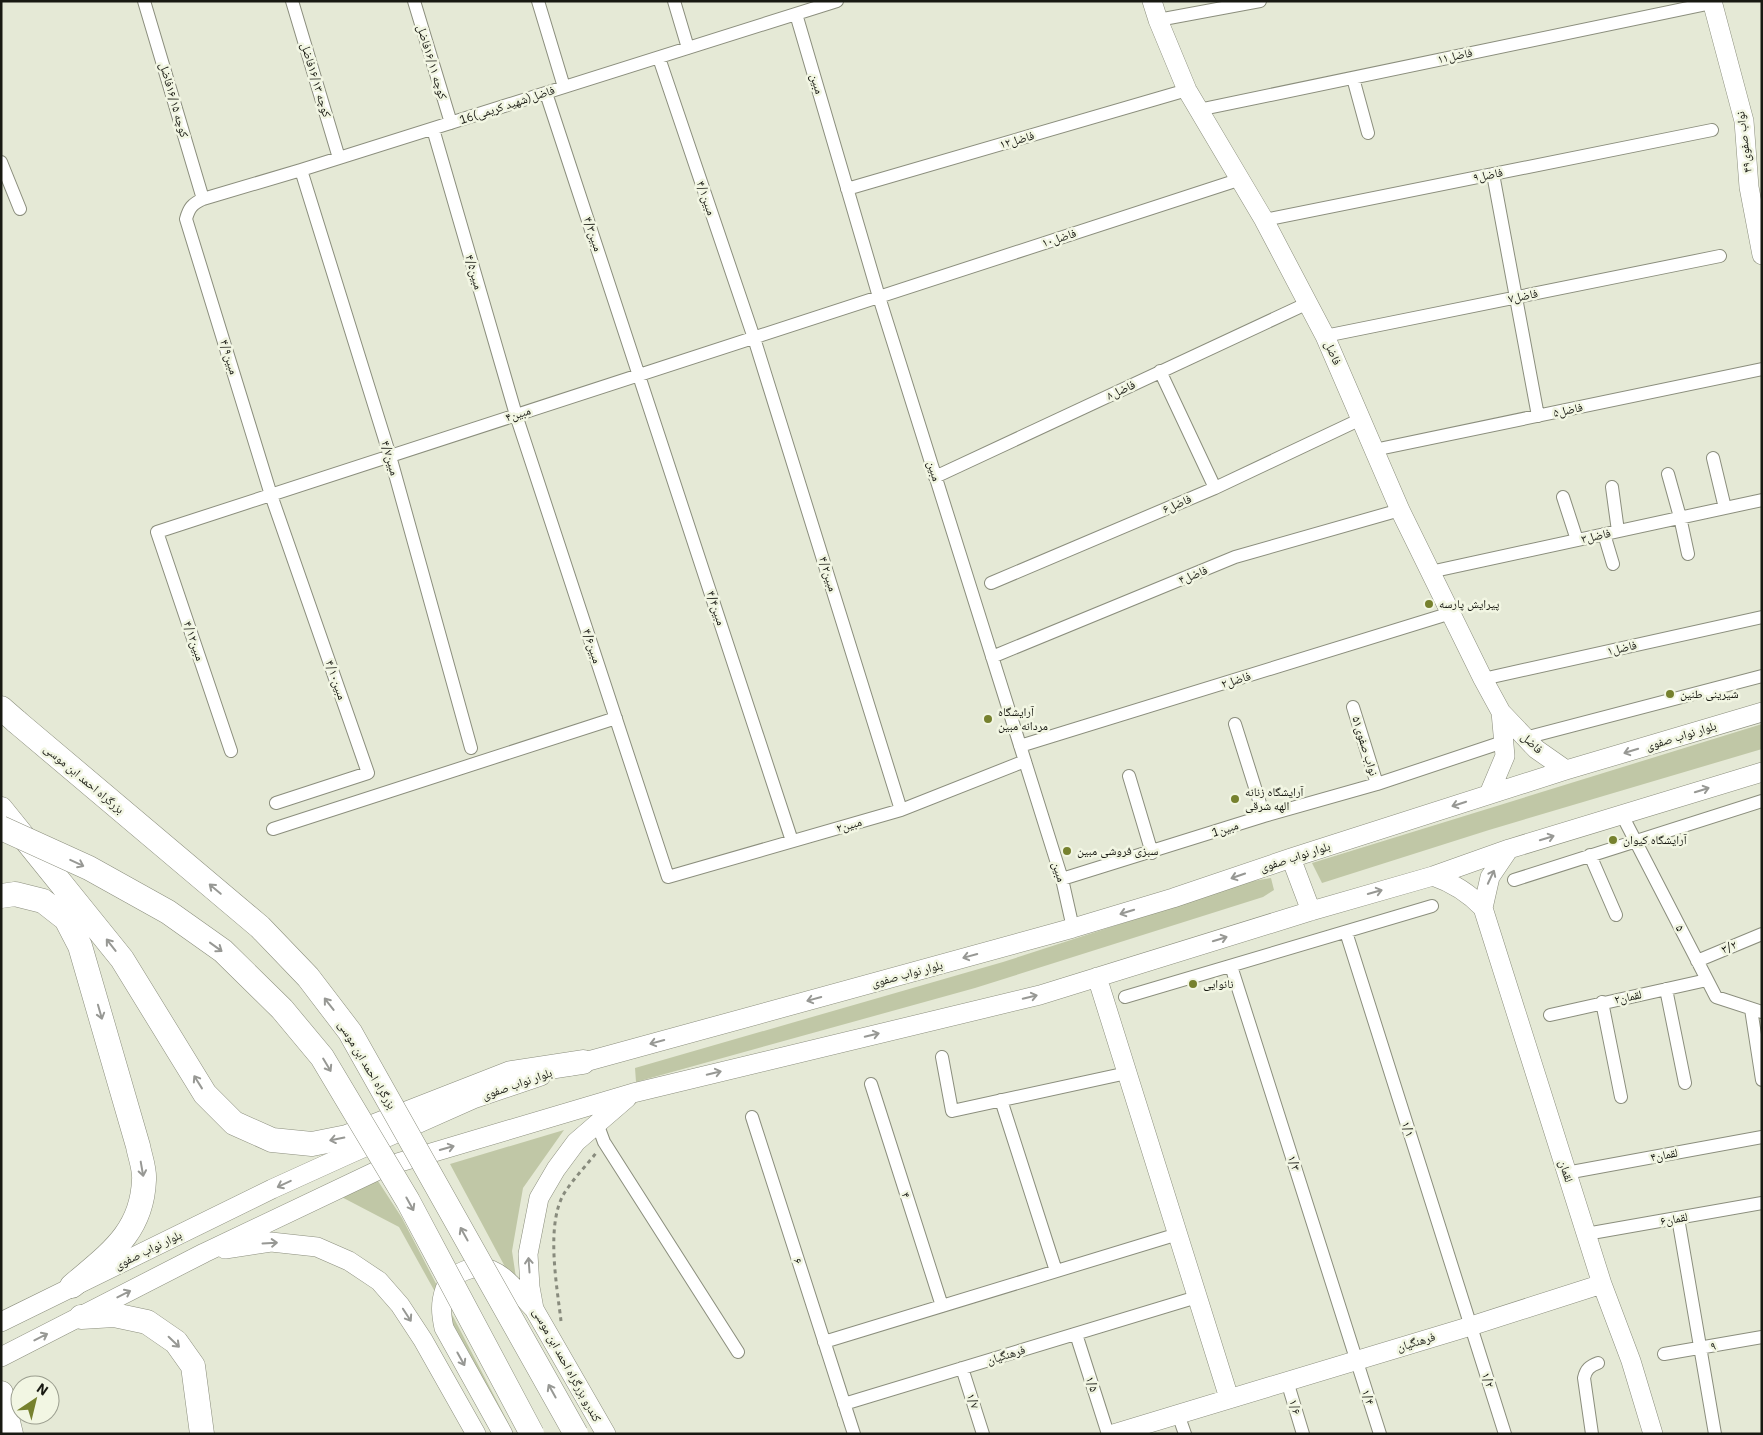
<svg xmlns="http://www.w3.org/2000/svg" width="1763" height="1435" font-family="'IBM Plex Sans','Noto Naskh Arabic',sans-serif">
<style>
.green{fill:#c0c7a6}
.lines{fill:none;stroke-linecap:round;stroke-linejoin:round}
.street-casing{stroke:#8b8e7d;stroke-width:14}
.secondary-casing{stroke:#8b8e7d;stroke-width:20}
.highway-casing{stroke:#8b8e7d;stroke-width:25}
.path{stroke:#888b7d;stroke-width:3;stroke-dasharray:4 4;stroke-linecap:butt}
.street{stroke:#fff;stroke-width:12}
.secondary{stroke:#fff;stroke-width:19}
.highway{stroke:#fff;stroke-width:24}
.highway-bridge-casing{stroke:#8b8e7d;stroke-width:25;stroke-linecap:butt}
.highway-bridge{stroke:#fff;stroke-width:24}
.oneway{stroke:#979894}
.poi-dot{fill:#76812e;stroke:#f2f6e3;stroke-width:2}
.labels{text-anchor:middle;stroke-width:5;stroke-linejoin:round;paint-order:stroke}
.street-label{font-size:12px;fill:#181912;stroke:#f2f6e3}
.poi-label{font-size:12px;fill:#181912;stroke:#f2f6e3;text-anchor:start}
</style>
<rect width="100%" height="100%" fill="#e5e9d6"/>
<path class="green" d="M 1762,724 L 1762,749 L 1489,830 L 1322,883 L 1312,863 Z
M 1271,878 L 1274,890 L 1263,897 L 975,988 L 636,1082 L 635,1068 L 1003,962 L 1253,881 Z
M 564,1130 L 523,1188 L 512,1251 L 518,1291 L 450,1164 Z
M 378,1181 L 402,1218 L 514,1434 L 399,1227 L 332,1192 Z"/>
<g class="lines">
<g class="street-casing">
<path id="street" d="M 144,1 L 203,199
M 292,1 L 339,158
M 414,1 L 451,123
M 538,1 L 564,87
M 674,1 L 688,48
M 796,14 L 879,297 L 1062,879 L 1073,928
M 1158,20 L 1260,1
M 659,58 L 754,338 L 901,810
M 1353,78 L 1368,133
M 546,93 L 792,841
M 1198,110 L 1712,3
M 433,129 L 516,415 L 668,877 L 901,810 L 1025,761
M 1,162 L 20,209
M 301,170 L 390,456 L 471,748
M 1493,174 L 1538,416
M 847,189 L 1187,90
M 1264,220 L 1712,130
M 1325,336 L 1720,256
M 1160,371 L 1215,488
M 1374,450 L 1762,369
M 1713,458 L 1725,508
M 1668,474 L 1680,517 L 1688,554
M 935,477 L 1308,303
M 1612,487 L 1618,531
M 1563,497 L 1577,540
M 1604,534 L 1613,564
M 1430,572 L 1762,500
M 991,583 L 1215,488 L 1361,419
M 992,657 L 1235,557 L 1400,510
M 1483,679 L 1762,617
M 1353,707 L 1377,784
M 1235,724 L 1264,816
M 1525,738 L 1762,676
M 1020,746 L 1451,613
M 231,751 L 157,532 L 1238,180
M 1129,776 L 1152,853
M 276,803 L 368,773 L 271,495 L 186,219 C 189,208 192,204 203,199 L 301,170 L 837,1
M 1622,815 L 1716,997 L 1762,1012
M 273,829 L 616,718
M 1590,855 L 1616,915
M 1062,879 L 1264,816 L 1377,784 L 1503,742
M 1514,880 L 1762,801
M 1346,932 L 1505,1434
M 1697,961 L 1762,934
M 1231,966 L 1380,1434
M 1666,989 L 1685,1083
M 1125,997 L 1432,906
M 1602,1002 L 1621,1097
M 1751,1009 L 1762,1080
M 1550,1015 L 1707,980
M 942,1057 L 952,1111 L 1127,1073
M 871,1084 L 942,1306
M 1001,1100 L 1056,1271
M 752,1117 L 854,1434
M 597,1123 L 604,1142 L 738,1352
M 1566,1173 L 1762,1137
M 1678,1218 L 1715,1434
M 1586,1234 L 1762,1203
M 1076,1334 L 1108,1434
M 824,1342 L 1178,1234
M 1664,1354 L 1762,1337
M 962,1368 L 983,1434
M 1287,1381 L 1303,1434
M 844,1404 L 1197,1297
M 1178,1414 L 1185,1434
M 1592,1434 L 1584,1378 C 1586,1369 1590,1366 1598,1363"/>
</g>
<g class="secondary-casing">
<path id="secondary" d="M 1152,1 L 1158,20 L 1187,90 L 1264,220 L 1325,336 L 1400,510 L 1483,679 L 1501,712 L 1536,749 L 1566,770
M 1712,1 L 1744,121 L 1749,187 L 1762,255
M 1489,794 L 1505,756 L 1501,712
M 1291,858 L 1311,911
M 1433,876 C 1453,883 1468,892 1483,908 L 1602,1284 L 1631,1361 L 1653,1434
M 1483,908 L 1490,877 L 1509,849
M 1097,977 L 1229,1398
M 570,1066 L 1073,928 L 1173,898 L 1291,858 L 1566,770 L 1762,712
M 225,1249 L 271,1242 L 317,1247 L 349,1261 L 379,1281 L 400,1305 L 423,1340 L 476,1434
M 1,1322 L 272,1189 L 347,1155 L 473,1099 L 541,1076
M 1,1357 L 204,1253 L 387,1166 L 633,1093 L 1040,995 L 1311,911 L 1433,876 L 1509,849 L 1762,772
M 503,1434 L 444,1328 C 441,1314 440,1303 445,1289 C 451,1273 475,1263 491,1270 C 508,1277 521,1296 534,1309
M 606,1434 L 534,1309 L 530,1287 L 528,1254 L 539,1198 L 556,1169 L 576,1142 L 627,1098
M 1113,1434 L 1471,1326 L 1602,1284"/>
</g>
<g class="highway-casing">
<path id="highway" d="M 1,708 L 17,722
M 1,809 L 122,959 L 205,1094 L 234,1123 L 272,1140 L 312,1144 L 347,1137 L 511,1073 L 583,1062
M 1,896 L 15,894 L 43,901 L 66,919 L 80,946 L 138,1146 C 140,1157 145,1169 144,1180 C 142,1233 108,1255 72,1286
M 81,1317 L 114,1315 L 147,1322 L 176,1342 L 193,1366 L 202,1434
M 1,1393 L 11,1434"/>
</g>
<path class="path" d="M 561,1321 C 557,1286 545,1223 565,1192 C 574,1178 586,1166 596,1153"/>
<use href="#street" class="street"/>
<use href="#secondary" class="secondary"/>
<use href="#highway" class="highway"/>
<g class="highway-bridge-casing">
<path id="highway-bridge" d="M 17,722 L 260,927 L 308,977 L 350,1032 L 576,1434
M 1,828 L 89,868 L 168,912 L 223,951 L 282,1009 L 322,1057 L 408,1201 L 532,1434"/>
</g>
<use href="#highway-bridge" class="highway-bridge"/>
</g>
<defs><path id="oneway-shaft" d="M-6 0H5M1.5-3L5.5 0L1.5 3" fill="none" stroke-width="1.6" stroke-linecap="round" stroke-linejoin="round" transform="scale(1.25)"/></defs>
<g class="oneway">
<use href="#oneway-shaft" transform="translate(1631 751) rotate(163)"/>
<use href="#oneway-shaft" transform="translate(1702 790) rotate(-17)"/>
<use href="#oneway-shaft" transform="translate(1459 804) rotate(162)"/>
<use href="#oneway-shaft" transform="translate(1547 838) rotate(-17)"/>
<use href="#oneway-shaft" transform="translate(77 863) rotate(25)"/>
<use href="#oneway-shaft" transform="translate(1238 876) rotate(161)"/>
<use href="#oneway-shaft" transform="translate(1491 877) rotate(-65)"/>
<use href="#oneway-shaft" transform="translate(215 889) rotate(-140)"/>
<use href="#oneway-shaft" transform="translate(1375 892) rotate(-16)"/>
<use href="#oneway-shaft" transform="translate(1127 912) rotate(163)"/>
<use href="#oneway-shaft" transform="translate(1220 939) rotate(-17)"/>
<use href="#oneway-shaft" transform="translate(111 945) rotate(-128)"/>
<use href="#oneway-shaft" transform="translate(216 947) rotate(36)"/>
<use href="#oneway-shaft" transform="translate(970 956) rotate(165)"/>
<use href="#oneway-shaft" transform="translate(1030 997) rotate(-14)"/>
<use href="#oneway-shaft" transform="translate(814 999) rotate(165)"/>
<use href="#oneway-shaft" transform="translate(329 1004) rotate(-128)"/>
<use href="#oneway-shaft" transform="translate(100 1012) rotate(74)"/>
<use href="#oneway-shaft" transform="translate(872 1035) rotate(-14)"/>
<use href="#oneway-shaft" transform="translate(657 1042) rotate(165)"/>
<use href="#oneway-shaft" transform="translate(327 1065) rotate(59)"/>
<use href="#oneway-shaft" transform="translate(714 1073) rotate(-14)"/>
<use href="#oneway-shaft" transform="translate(198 1082) rotate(-122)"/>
<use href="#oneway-shaft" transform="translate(337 1139) rotate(169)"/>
<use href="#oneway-shaft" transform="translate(447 1148) rotate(-16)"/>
<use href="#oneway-shaft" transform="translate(142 1169) rotate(80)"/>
<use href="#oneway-shaft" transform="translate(284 1184) rotate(155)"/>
<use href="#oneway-shaft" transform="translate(410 1204) rotate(61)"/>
<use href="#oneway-shaft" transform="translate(464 1234) rotate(-119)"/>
<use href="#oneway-shaft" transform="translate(270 1243) rotate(-3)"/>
<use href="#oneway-shaft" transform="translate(529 1265) rotate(-94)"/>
<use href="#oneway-shaft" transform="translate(124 1294) rotate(-27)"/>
<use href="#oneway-shaft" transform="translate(407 1315) rotate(57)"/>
<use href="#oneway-shaft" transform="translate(41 1337) rotate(-27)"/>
<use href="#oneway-shaft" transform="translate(174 1342) rotate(44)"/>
<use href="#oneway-shaft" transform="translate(461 1359) rotate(61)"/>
<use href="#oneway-shaft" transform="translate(552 1391) rotate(-119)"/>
</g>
<g class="poi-dot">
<circle cx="1429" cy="604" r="5"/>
<circle cx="1670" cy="694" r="5"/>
<circle cx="988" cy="719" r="5"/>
<circle cx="1235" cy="799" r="5"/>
<circle cx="1613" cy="840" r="5"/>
<circle cx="1067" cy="851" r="5"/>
<circle cx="1193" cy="984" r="5"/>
</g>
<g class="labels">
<g class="street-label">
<text transform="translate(1455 56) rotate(-12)" y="4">۱۱فاضل</text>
<text transform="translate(432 62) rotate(73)" y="4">کوچه ۱۶/۱۱فاضل</text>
<text transform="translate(316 80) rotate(73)" y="4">کوچه ۱۶/۱۳فاضل</text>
<text transform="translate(817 84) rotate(74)" y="4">مبین</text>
<text transform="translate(174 100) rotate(74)" y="4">کوچه ۱۶/۱۵فاضل</text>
<text transform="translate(507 105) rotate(-18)" y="4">16فاضل(شهید کریمی)</text>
<text transform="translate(1017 140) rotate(-16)" y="4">۱۲فاضل</text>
<text transform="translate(1744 142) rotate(-97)" y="4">۴۹نواب صفوی</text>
<text transform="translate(1488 175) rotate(-11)" y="4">۹فاضل</text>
<text transform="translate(706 198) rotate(71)" y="4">۴/۱مبین</text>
<text transform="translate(593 234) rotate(72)" y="4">۴/۳مبین</text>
<text transform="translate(1059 238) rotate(-18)" y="4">۱۰فاضل</text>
<text transform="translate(474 272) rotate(74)" y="4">۴/۵مبین</text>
<text transform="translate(1523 296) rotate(-11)" y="4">۷فاضل</text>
<text transform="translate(1333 353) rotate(67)" y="4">فاضل</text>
<text transform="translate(229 357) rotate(73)" y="4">۴/۹مبین</text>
<text transform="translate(1121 390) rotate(-25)" y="4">۸فاضل</text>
<text transform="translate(1568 410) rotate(-12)" y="4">۵فاضل</text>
<text transform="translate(518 414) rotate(-18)" y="4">۴مبین</text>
<text transform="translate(390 458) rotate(74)" y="4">۴/۷مبین</text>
<text transform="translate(934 471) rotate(73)" y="4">مبین</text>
<text transform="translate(1177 504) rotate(-23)" y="4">۶فاضل</text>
<text transform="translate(1596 536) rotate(-13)" y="4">۳فاضل</text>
<text transform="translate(828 574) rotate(73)" y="4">۴/۲مبین</text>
<text transform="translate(1193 575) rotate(-22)" y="4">۴فاضل</text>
<text transform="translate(716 608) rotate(72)" y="4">۴/۴مبین</text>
<text transform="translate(194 641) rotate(71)" y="4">۴/۱۲مبین</text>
<text transform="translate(592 646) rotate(72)" y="4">۴/۶مبین</text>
<text transform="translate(1622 648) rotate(-13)" y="4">۱فاضل</text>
<text transform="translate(336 680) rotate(71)" y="4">۴/۱۰مبین</text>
<text transform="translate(1236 680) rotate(-17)" y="4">۲فاضل</text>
<text transform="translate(1681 736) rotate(-17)" y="4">بلوار نواب صفوی</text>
<text transform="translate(1532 743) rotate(43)" y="4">فاضل</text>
<text transform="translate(1365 746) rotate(73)" y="4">۵۱نواب صفوی</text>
<text transform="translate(84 779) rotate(40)" y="4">بزرگراه احمد ابن موسی</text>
<text transform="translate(849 825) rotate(-16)" y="4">۲مبین</text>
<text transform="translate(1225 829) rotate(-18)" y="4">1مبین</text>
<text transform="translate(1295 857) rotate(-18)" y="4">بلوار نواب صفوی</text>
<text transform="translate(1059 872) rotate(74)" y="4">مبین</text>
<text transform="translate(1680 928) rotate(63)" y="4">۵</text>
<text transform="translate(1729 947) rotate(-23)" y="4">۳/۲</text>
<text transform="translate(907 974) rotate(-15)" y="4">بلوار نواب صفوی</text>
<text transform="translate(1628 997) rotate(-12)" y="4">۲لقمان</text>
<text transform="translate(367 1065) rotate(59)" y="4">بزرگراه احمد ابن موسی</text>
<text transform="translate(517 1084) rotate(-19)" y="4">بلوار نواب صفوی</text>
<text transform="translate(1408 1129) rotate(72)" y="4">۱/۱</text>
<text transform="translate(1664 1155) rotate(-11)" y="4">لقمان۴</text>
<text transform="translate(1294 1163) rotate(72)" y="4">۱/۳</text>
<text transform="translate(1566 1171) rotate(72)" y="4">لقمان</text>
<text transform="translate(906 1195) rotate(72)" y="4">۴</text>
<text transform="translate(1674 1219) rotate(-10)" y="4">۶لقمان</text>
<text transform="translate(148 1250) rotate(-26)" y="4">بلوار نواب صفوی</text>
<text transform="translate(798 1261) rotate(72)" y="4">۶</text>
<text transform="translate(1416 1342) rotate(-17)" y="4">فرهنگیان</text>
<text transform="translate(1713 1346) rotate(-11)" y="4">۹</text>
<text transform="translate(1006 1355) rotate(-17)" y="4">فرهنگیان</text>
<text transform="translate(567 1365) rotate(61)" y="4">کندرو بزرگراه احمد ابن موسی</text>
<text transform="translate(1488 1380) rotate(72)" y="4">۱/۲</text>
<text transform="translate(1092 1384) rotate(72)" y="4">۱/۵</text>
<text transform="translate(1368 1397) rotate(72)" y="4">۱/۴</text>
<text transform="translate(973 1401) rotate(72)" y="4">۱/۷</text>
<text transform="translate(1295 1407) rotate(73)" y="4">۱/۶</text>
</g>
<g class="poi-label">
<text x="1439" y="608">پیرایش پارسه</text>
<text x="1680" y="698">شیرینی طنین</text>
<text x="998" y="716">آرایشگاه<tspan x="998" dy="14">مردانه مبین</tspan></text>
<text x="1245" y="796">آرایشگاه زنانه<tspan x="1245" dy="14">الهه شرقی</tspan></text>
<text x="1623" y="844">آرایشگاه کیوان</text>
<text x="1077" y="855">سبزی فروشی مبین</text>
<text x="1203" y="988">نانوایی</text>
</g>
</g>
<rect width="1763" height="1435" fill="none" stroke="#181912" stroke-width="5"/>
<g transform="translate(35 1400) rotate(35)"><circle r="24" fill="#f2f6e3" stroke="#9b9e8f"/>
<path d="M0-4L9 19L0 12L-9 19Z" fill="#76812e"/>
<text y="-8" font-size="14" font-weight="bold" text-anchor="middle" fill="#181912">N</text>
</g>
</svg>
